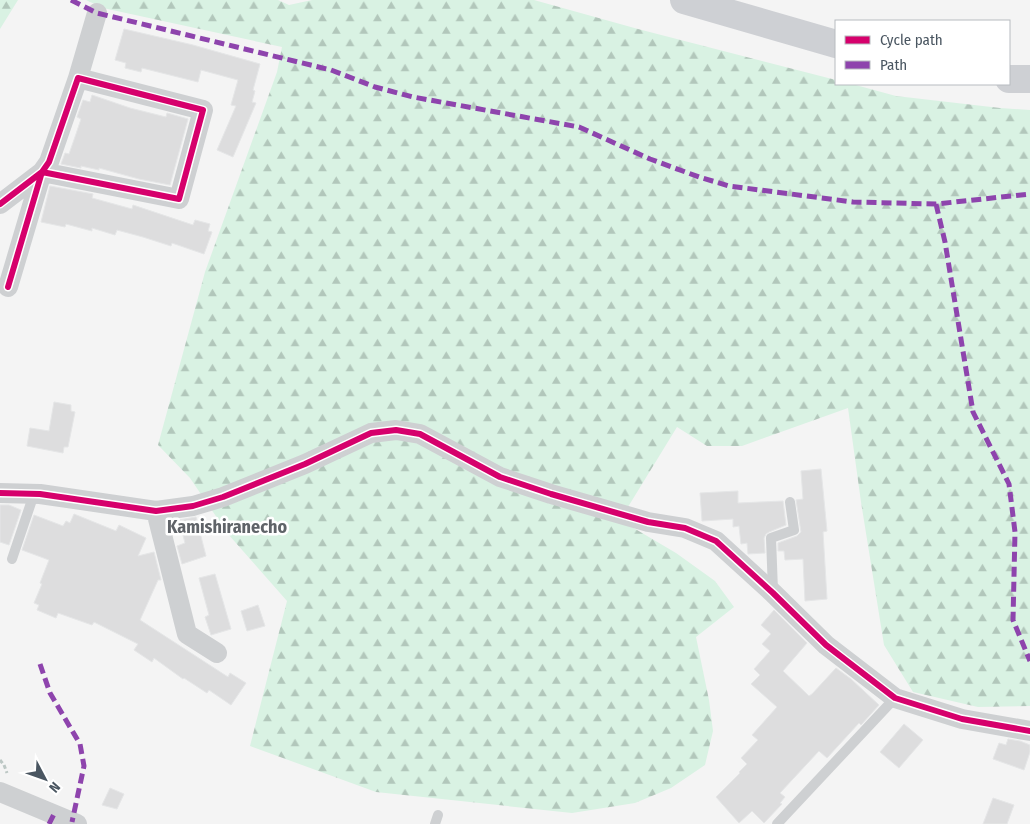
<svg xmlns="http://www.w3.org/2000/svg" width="1030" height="824" font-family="'Fira Sans Condensed',sans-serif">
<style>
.forest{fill:url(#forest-firs)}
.building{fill:#ddddde;stroke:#e5e6e7}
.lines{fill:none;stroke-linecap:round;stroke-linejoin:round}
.path{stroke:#bcc7c4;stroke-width:3;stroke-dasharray:4 2.5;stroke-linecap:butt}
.lane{stroke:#ced0d2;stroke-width:10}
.street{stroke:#ced0d2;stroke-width:20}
.secondary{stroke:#ced0d4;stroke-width:28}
.quiet{stroke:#8e44ad;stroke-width:5;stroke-dasharray:10 5;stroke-linecap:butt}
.cycleway-casing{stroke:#fff;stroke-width:9}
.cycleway{stroke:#d6006c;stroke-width:6}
.labels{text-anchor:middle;stroke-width:5;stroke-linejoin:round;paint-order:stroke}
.neighbourhood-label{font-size:18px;font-weight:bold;fill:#5f6368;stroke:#fff}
</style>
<defs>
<pattern id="forest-firs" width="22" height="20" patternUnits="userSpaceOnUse" patternTransform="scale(1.25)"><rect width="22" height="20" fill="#d9f2e3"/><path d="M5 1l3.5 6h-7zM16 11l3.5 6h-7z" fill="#b2c7bb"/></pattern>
</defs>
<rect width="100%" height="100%" fill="#f4f4f4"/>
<path class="forest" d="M 0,0 L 18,0 L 0,29 Z
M 86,0 L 278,0 L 289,5 L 312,0 L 534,0 L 638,29 L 836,80 L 836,84 L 852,84 L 896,96 L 1000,108 L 1030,110 L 1030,706 L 978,707 L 913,692 L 884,645 L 861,502 L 848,408 L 742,446 L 707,446 L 677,427 L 620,520 L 676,553 L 715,581 L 734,607 L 696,637 L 709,700 L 713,731 L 705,765 L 671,788 L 635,803 L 572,813 L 376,792 L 250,746 L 287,601 L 228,534 L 190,478 L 158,445 L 205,272 L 277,72 L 282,47 L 103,8 Z"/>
<path class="building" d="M 124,29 L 193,45 L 260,64 L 253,90 L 255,91 L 252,102 L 256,103 L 233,157 L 217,150 L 236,106 L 231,105 L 238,80 L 201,70 L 198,82 L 142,68 L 141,72 L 125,68 L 126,63 L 115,60 Z
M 92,95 L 130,108 L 166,117 L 167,113 L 188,119 L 170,185 L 139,179 L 99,168 L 99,170 L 81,166 L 81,168 L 61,164 L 65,153 L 69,154 L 76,134 L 81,119 L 77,117 L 83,100 L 90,102 Z
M 50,186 L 93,194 L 92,198 L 132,209 L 133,205 L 193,225 L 195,220 L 210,224 L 208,231 L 212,232 L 204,254 L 172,243 L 171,246 L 143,237 L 117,230 L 115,235 L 92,228 L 92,231 L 66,224 L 65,227 L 41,222 Z
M 54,402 L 71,405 L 71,411 L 75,412 L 68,447 L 64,447 L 63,453 L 27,446 L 30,428 L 49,431 Z
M 821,469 L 827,531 L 823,532 L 827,599 L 805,601 L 803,559 L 785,560 L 784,551 L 778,551 L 778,543 L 797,536 L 801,532 L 796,500 L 803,499 L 801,471 Z
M 738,491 L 738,503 L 783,501 L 786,525 L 769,532 L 766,534 L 764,538 L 765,553 L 748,554 L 747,543 L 741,544 L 739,526 L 733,527 L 733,519 L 702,521 L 700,493 Z
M 0,505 L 9,505 L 21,510 L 9,545 L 0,542 Z
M 74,514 L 116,531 L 119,525 L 146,538 L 138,556 L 154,552 L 161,580 L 158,580 L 140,620 L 228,677 L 230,673 L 246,683 L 231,705 L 209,690 L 207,693 L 184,678 L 183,679 L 154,658 L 152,662 L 134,650 L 138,644 L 94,622 L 92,625 L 58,613 L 56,618 L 37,610 L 39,605 L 34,603 L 42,584 L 40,583 L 49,560 L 22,550 L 34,515 L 63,526 L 66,521 L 70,523 Z
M 196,517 L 206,556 L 182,564 L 177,546 L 185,543 L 179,520 Z
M 215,574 L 231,629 L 211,635 L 205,617 L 209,615 L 199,578 Z
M 258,605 L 265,626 L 247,631 L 241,611 Z
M 774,610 L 807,643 L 783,671 L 809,696 L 812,694 L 836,668 L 851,679 L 879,705 L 861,725 L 859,723 L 827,758 L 819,751 L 780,793 L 785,797 L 780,803 L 782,804 L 764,823 L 752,811 L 739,823 L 716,797 L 740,773 L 739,772 L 747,764 L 741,758 L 758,740 L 752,735 L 777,707 L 751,684 L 760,675 L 754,669 L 770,651 L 762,644 L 771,634 L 761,625 Z
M 904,724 L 923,740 L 899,768 L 880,752 Z
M 1008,739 L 1020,741 L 1030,745 L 1030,752 L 1024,770 L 993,759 L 999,743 L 1006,745 Z
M 110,788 L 124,794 L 117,809 L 102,805 Z
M 993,798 L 1014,805 L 1007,824 L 983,824 Z"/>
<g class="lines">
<path class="path" d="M 0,760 L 4,765 L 7,773"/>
<path class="lane" d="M 12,559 L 34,494
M 773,591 L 771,538 L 794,530 L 790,502
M 435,824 L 438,815
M 777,824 L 895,698"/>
<path class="street" d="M 78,78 L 97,13
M 0,204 L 42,172 L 179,199 L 203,110 L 78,78 L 49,162 L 42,172 L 8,287
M 0,493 L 40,494 L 156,511 L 193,506 L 223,497 L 305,464 L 371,433 L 396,430 L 420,434 L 500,477 L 551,494 L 648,522 L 685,528 L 716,541 L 773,593 L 826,645 L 895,698 L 962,719 L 1030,731
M 156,511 L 187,634 L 217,653
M 0,792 L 77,824"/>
<path class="secondary" d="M 684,0 L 836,44
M 1009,79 L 1030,79"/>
<path class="quiet" d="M 71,0 L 97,13 L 331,70 L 375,87 L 413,97 L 579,127 L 650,159 L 699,177 L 729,186 L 853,202 L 936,204 L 1030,194
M 936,204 L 945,242 L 973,412 L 1009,484 L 1015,532 L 1013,620 L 1030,661
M 40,664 L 50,693 L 80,744 L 84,766 L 72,822
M 49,824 L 54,814"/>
<g class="cycleway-casing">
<path id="cycleway" d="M 0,204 L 42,172 L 179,199 L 203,110 L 78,78 L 49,162 L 42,172 L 8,287
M 0,493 L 40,494 L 156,511 L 193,506 L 223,497 L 305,464 L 371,433 L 396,430 L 420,434 L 500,477 L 551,494 L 648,522 L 685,528 L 716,541 L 773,593 L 826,645 L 895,698 L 962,719 L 1030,731"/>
</g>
<use href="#cycleway" class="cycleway"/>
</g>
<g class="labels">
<g class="neighbourhood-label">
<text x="227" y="533">Kamishiranecho</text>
</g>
</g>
<rect x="835" y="20" width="175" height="65" fill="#ffffff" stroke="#b7bbc0"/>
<rect x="845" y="36" width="25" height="8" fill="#d6006c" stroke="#b7bbc0"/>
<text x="880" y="45" font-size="15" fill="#4a5661">Cycle path</text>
<rect x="845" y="61" width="25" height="8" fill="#8e44ad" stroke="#b7bbc0"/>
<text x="880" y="70" font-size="15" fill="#4a5661">Path</text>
<g transform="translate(45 779) rotate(131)" stroke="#ffffff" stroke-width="4" paint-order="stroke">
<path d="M0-4L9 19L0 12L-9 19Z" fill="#4a5661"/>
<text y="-8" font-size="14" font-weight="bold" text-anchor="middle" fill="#4a5661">N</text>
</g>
</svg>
